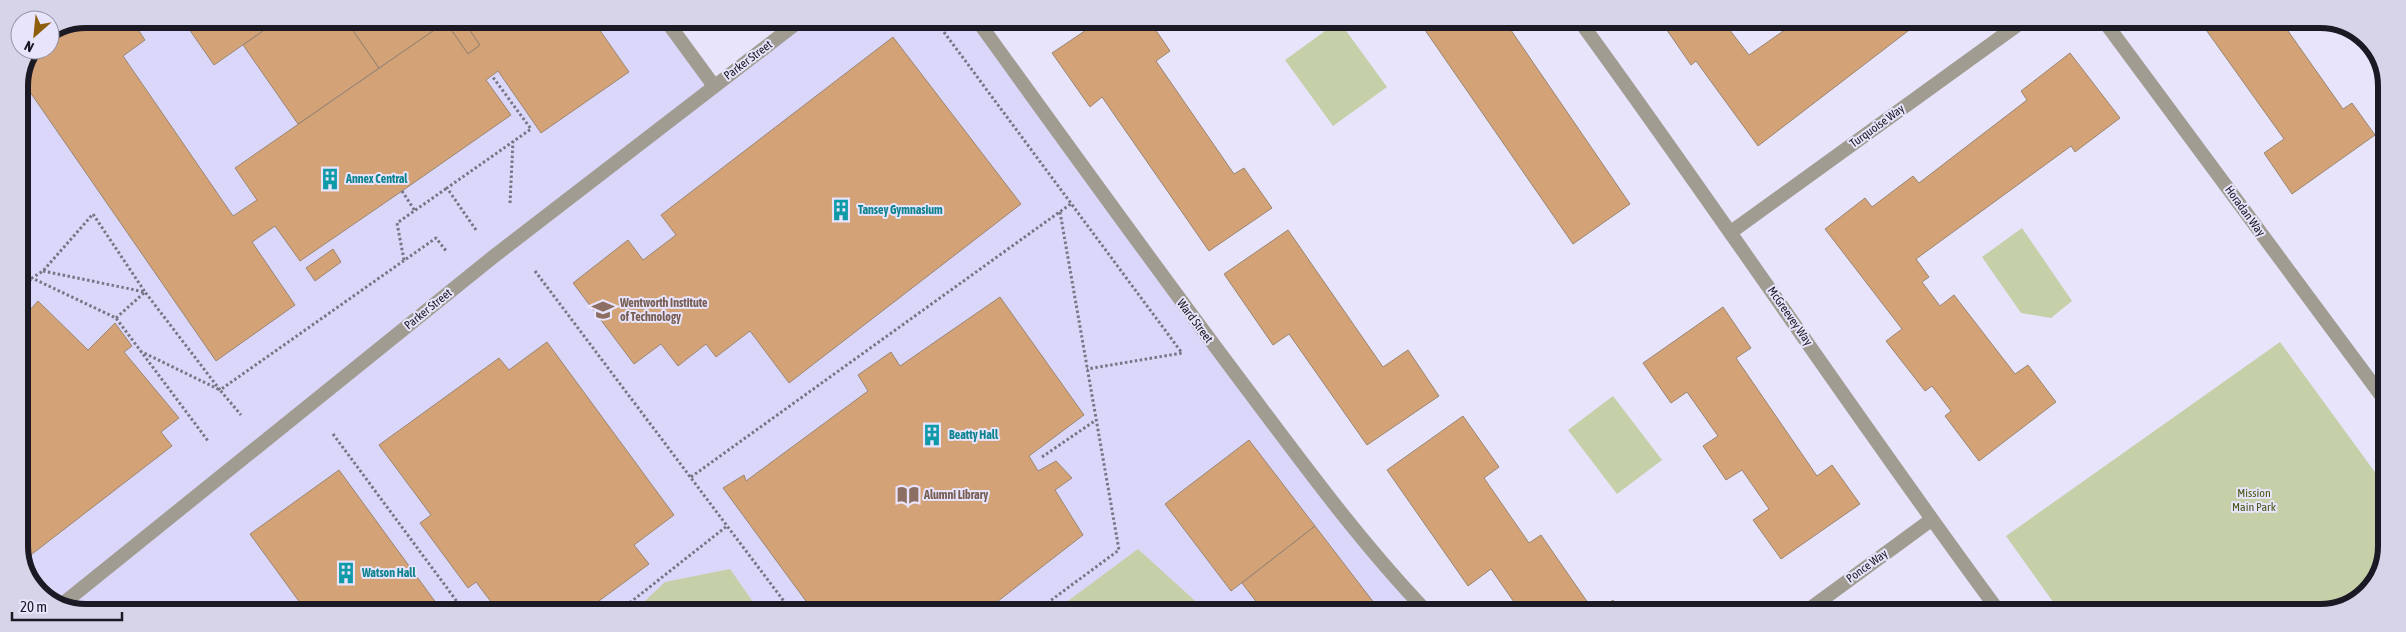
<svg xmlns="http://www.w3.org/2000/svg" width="2406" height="632" font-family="'Asap Condensed',sans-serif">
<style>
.built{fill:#dbd7fa}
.green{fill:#c5d0a9}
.building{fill:#d3a276;stroke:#9b8673}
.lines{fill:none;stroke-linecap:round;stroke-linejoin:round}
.path{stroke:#787685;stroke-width:3;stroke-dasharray:2.5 2.5;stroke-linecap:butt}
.minor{stroke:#a09c91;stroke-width:14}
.tertiary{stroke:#a09c91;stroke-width:14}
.labels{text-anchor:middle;stroke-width:4;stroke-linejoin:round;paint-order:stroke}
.street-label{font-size:12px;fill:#1b1923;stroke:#e7e4fb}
.culture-label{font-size:12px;font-weight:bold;fill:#0d838f;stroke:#e7e4fb;text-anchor:start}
.education-label{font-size:12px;font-weight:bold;fill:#785e54;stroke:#e7e4fb;text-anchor:start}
.park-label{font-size:12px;fill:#4a5817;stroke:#e7e4fb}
.rim{fill:none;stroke:#1b1923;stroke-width:6}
</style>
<rect width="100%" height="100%" fill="#e7e4fb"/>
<path class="built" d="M 85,19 L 665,19 L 714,86 L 802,19 L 977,20 L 1156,269 L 1427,612 L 68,611 L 35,590 L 19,551 L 19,85 L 33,50 L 50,50 L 50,33 Z"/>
<path class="green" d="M 1339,21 L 1387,87 L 1333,126 L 1285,60 Z
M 2022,228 L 2072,301 L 2051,318 L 2021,313 L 1982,257 Z
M 2280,342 L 2385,486 L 2385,564 L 2370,587 L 2346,605 L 2321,613 L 2061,613 L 2006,536 Z
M 1613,396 L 1662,460 L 1617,494 L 1568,430 Z
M 1138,549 L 1203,608 L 1198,612 L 1053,612 Z
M 730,569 L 760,612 L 633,612 L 665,582 Z"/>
<path class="building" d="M 85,19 L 97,19 L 105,31 L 123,19 L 131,19 L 145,40 L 123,56 L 233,216 L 257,200 L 235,168 L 446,22 L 468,54 L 480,45 L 462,19 L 592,19 L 629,72 L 541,133 L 498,71 L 486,80 L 511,115 L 402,191 L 300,261 L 275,226 L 252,242 L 295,305 L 216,361 L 21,79 L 33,50 L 50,50 L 50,33 Z
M 182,19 L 280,19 L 214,65 Z
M 280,19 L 345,19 L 379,68 L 298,124 L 243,45 Z
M 345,19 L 462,19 L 480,45 L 468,54 L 446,22 L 379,68 Z
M 1032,20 L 1050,20 L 1037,28 Z
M 1101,20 L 1149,20 L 1170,51 L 1156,61 L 1234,174 L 1244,168 L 1272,208 L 1209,251 L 1102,97 L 1090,107 L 1052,53 Z
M 1418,20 L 1504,20 L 1630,204 L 1573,244 Z
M 1660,20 L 1722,20 L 1749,55 L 1799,20 L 1921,21 L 1758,146 L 1696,61 L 1691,65 Z
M 2192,21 L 2281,21 L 2343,109 L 2352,103 L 2375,135 L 2292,194 L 2264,153 L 2284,139 L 2204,27 L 2199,31 Z
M 893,37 L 1021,204 L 789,383 L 750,331 L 716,357 L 706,344 L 678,366 L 661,344 L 634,364 L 573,283 L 628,240 L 643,260 L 676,235 L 661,215 Z
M 2070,53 L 2120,118 L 2075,152 L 2071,146 L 1916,259 L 1929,277 L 1922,282 L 1940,306 L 1954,295 L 2015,374 L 2028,365 L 2056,402 L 1979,461 L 1945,416 L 1951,411 L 1932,386 L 1925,391 L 1886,341 L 1902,329 L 1825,229 L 1865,198 L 1872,207 L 1913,176 L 1919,183 L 2027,100 L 2021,91 Z
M 1288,230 L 1383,367 L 1408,350 L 1439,396 L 1367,445 L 1289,334 L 1273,345 L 1224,274 Z
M 333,249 L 341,262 L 315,281 L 306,268 Z
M 1000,297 L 1084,415 L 1029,456 L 1038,471 L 1056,461 L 1072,478 L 1055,490 L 1083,535 L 984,612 L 814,612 L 723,488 L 744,475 L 746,481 L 868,391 L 858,375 L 891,352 L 900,366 Z
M 38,301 L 88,350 L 115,323 L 132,346 L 124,352 L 179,418 L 161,432 L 172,446 L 23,561 L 19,551 L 19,322 Z
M 1723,307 L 1751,348 L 1736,358 L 1817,476 L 1832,465 L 1860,504 L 1781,559 L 1753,520 L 1769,509 L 1742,470 L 1726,480 L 1703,446 L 1718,436 L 1687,392 L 1671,403 L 1643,363 Z
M 547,342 L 674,515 L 634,545 L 649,564 L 584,612 L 498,611 L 476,582 L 468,588 L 420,523 L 431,515 L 379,445 L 499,358 L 509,370 Z
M 1463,416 L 1499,467 L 1484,478 L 1529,543 L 1541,535 L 1595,613 L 1521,612 L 1491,569 L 1468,586 L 1387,470 Z
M 1249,440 L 1315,526 L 1231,591 L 1165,504 Z
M 339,470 L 442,611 L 306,611 L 250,534 Z
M 1315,526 L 1381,612 L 1264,612 L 1242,583 Z
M 1613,600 L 1622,613 L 1595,613 Z
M 1924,605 L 1930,613 L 1912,613 Z"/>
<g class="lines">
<path class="path" d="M 935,20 L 1182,353 L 1087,369
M 402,191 L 415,211
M 510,203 L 513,141
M 476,230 L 447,188 L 531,129 L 492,76
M 404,260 L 397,223 L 447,188
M 43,271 L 145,292 L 220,390 L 436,238 L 447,252
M 535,271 L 792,612
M 19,282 L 32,278
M 19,292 L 32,278
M 116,318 L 145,292 L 93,214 L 43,271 L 32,278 L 116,318 L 208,441
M 140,351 L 220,390 L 241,415
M 333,434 L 464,611
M 1042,457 L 1096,420
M 691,477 L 1072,203
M 618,612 L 727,526
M 1035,612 L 1119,550 L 1060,212"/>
<path class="minor" d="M 665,19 L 714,86
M 977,20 C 1066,143 1155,267 1247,389 C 1304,465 1361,543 1427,612
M 1579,20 C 1722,216 1856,418 2000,613
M 2104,21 L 2386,402
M 1731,232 L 2023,21
M 1804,613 L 1931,520"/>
<path class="tertiary" d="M 60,606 L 493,257 L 802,19"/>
</g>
<defs>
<g id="building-bare" transform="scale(1.725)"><path d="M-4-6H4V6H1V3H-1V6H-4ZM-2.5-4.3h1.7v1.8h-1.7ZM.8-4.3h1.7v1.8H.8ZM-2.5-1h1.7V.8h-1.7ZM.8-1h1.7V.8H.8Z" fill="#0f9aa8" stroke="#e7e4fb" stroke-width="2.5" paint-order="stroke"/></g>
<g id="university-bare" transform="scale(1.725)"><path d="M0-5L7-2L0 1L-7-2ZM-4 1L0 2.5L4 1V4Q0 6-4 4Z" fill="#8d6e63" stroke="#e7e4fb" stroke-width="2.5" paint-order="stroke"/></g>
<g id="library-bare" transform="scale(1.725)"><path d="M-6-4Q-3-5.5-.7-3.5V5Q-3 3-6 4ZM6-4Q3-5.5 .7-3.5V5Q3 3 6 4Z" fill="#8d6e63" stroke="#e7e4fb" stroke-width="2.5" paint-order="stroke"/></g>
</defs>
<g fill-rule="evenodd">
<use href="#building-bare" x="330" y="179"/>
<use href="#building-bare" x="841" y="210"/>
<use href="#university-bare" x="603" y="310"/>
<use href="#building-bare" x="932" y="435"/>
<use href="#library-bare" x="908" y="495"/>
<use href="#building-bare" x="346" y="573"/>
</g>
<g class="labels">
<g class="street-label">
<text transform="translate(748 60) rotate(-37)" y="4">Parker Street</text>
<text transform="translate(1877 126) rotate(-36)" y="4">Turquoise Way</text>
<text transform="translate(2245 211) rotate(54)" y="4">Horadan Way</text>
<text transform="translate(428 309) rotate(-39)" y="4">Parker Street</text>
<text transform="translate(1790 316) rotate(55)" y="4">McGreevey Way</text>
<text transform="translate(1195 321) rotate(53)" y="4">Ward Street</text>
<text transform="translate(1867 566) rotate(-36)" y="4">Ponce Way</text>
</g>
<g class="culture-label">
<text x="346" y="183">Annex Central</text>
<text x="858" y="214">Tansey Gymnasium</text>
<text x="949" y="439">Beatty Hall</text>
<text x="362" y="577">Watson Hall</text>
</g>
<g class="education-label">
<text x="620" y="307">Wentworth Institute<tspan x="620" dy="14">of Technology</tspan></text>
<text x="924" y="499">Alumni Library</text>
</g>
<g class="park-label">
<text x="2254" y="497">Mission<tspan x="2254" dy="14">Main Park</tspan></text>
</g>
</g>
<path d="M0 0H2406V632H0ZM86 28H2320A58 58 0 0 1 2378 86V546A58 58 0 0 1 2320 604H86A58 58 0 0 1 28 546V86A58 58 0 0 1 86 28Z" fill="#d7d4ea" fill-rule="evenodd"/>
<path class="rim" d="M86 28H2320A58 58 0 0 1 2378 86V546A58 58 0 0 1 2320 604H86A58 58 0 0 1 28 546V86A58 58 0 0 1 86 28Z"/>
<g transform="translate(35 35) rotate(207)"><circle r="24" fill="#e7e4fb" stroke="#9593a5"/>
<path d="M0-4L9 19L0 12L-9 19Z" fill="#8f5e0b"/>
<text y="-8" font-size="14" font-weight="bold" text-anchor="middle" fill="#1b1923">N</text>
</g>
<path d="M12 612v8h110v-8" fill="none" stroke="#1b1923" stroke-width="2.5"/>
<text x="20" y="612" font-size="15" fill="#1b1923" stroke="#e7e4fb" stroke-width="4" paint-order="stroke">20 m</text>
</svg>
